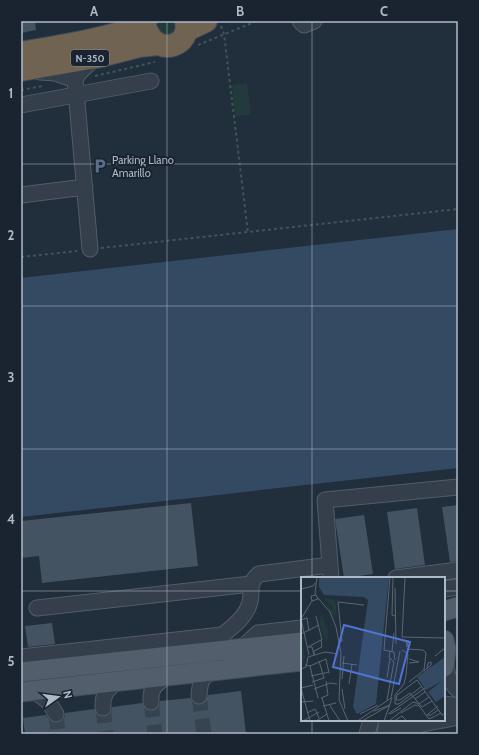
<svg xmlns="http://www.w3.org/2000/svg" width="479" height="755" font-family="Cabin,sans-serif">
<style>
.green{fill:#233a3c}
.water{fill:#344a63}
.building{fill:#445362}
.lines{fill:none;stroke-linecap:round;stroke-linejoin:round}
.minor-tunnel{stroke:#364350;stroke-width:15;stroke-dasharray:15 8;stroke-linecap:butt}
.minor-casing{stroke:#525d69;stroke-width:17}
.major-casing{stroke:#414b57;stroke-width:21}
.highway-casing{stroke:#3f4a56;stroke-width:24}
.path{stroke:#3d5656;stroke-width:2;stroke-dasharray:3 3;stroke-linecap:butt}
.minor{stroke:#343f4b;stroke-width:15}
.major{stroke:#525e6b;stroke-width:19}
.highway{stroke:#716351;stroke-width:22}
.grid{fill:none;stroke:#afbac7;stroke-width:1;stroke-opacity:0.55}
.labels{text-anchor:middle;stroke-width:4;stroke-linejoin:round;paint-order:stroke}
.shield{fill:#1a2430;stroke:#828d9a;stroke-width:1}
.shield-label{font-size:10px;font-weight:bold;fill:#afbac7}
.poi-label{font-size:11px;fill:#afbac7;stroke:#1a2430;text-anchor:start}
.inset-river{fill:none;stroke:#344a63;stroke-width:2}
.inset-road{fill:none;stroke:#5a6673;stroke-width:1}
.view{fill:#5074d2;fill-opacity:0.15;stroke:#5074d2;stroke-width:2}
.inset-edge{fill:none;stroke:#afbac7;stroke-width:2}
.neatline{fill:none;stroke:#afbac7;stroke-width:1.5}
.grid-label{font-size:13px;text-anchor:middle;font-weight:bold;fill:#afbac7}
</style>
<rect width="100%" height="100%" fill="#212e3b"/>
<path class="green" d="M 158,21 L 176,21 L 176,32 L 165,38 L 156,28 Z
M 247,83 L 251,115 L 235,116 L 232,85 Z"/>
<path class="water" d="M 458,229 L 458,468 L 21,517 L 21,278 Z"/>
<path class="building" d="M 21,21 L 35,21 L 36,30 L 21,33 Z
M 191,503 L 198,566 L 42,583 L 39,556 L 21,558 L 21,521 Z
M 458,505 L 458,561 L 450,562 L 442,507 Z
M 417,508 L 425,565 L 395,569 L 387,512 Z
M 364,515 L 373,574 L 344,578 L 335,519 Z
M 52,623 L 55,644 L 28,647 L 25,626 Z
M 241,691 L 246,734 L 25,734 L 23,718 L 46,715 L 51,722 L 56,723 L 60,722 L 64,719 L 65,713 L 94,709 L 98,716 L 104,717 L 107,716 L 111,713 L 112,707 L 142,703 L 146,710 L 151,711 L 156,710 L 159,707 L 160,701 L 190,698 L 194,703 L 199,705 L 203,704 L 206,701 L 208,695 Z"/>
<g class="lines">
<path class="minor-tunnel" d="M 199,696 L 204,734
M 151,702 L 155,734
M 103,708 L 106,734
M 56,714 L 58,734"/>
<g class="minor-casing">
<path id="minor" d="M 300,21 L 304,25 L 314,21
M 40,72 L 55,73 L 75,80 L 79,73 L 96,57
M 75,80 L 90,249
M 21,105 L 151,81
M 21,195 L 85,187
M 331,578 L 325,500 L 458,487
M 396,578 L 458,570
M 444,589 L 458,587
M 37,608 L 251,584
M 242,648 L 258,633 L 302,628
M 21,657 L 222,635 C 232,628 245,617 249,605 C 254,593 246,584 259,574 L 330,565
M 445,663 C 447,674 449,682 458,690
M 33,691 C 45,698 49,701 56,714
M 199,696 C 200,683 200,678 213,671
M 151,702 C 150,687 156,684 168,676
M 444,704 L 458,706
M 103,708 C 102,695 107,689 117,682
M 444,720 L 458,717
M 397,726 L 415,728
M 367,734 L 371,720
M 385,734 L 387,720
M 414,734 L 417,725 L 443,720"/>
</g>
<g class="major-casing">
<path id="major" d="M 444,611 L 458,607
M 444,640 L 446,649 L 444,667
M 21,672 L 302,642
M 21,692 L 302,661"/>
</g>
<g class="highway-casing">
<path id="highway" d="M 187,30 L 206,21
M 148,33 C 160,56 191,46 186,21
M 21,53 C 48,48 128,37 146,21
M 21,70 L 96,57 L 139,46 L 158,44"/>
</g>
<path class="path" d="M 221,26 L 224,34 L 248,233
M 198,45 L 257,21
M 95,76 L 155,62
M 21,90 L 43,86
M 101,248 L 458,209
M 21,257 L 77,251"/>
<use href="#minor" class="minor"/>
<use href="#major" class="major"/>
<use href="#highway" class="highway"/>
</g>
<path class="grid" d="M 167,21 L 167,734M 312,21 L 312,578M 21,164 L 458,164M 21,306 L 458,306M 21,449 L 458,449M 21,591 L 302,591M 444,591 L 458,591M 312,720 L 312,734"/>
<defs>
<g id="parking-bare" transform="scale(1.2)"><path d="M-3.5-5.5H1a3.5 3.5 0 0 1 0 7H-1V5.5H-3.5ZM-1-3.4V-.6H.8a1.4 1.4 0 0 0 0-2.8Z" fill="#5c6f8a" stroke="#1a2430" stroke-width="2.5" paint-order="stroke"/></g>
</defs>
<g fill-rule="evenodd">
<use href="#parking-bare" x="100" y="166"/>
</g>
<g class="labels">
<rect class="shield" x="71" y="50" width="38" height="16" rx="3"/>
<g class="shield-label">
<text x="90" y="62">N-350</text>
</g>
<g class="poi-label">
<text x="112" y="164">Parking Llano<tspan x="112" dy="13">Amarillo</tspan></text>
</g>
</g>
<g transform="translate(301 577)">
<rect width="144" height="144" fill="#212e3b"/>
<path d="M 23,21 L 34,23 L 36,37 L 33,38 L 36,46 L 22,23 L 31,33 L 32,32 ZM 20,37 L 28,56 L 25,66 L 19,47 ZM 1,57 L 4,82 L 0,89 L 0,58 Z" fill="#233a3c"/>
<path d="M 18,0 L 88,0 L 75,127 L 56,137 L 52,130 L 67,23 L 63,20 L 23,18 L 18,10 ZM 144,80 L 144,119 L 135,125 L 127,115 L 141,104 L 125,113 L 116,100 Z" fill="#344a63"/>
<path class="inset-river" d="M 134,124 L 144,114"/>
<path class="inset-road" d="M 89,0 L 83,73 L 93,75 L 94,83M 92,0 L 91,38 L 94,39M 104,0 L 101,60 L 144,61M 94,11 L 95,67M 0,12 L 12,9 L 14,6M 15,18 L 10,19 L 11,24 L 17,22 L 14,16 L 16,0M 17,21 L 29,35 L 35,50 L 40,76 L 38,123 L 47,144M 15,39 L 21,63M 0,42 L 8,78M 0,42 L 11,24M 0,43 L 6,41 L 8,54M 0,57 L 18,48M 20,63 L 21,70 L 13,74 L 13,78 L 11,70 L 7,70 ZM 105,63 L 106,70 L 107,63M 38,66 L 41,64 L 37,25 L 63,28M 106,72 L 122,73 L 125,76 L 123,93 L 108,105M 101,73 L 107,77 L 105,98 L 103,107 L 94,118 L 94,127 L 98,127 L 120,110M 91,74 L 93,56M 134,79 L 144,71M 7,80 L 24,75 L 37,77M 41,86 L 56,88M 108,86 L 118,85 L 108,82M 4,88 L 9,89 L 25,82 L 28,96M 9,89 L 17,121M 0,92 L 5,90 L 7,80M 123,94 L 130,88 L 130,85 L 127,86 L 126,92M 10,99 L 28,95M 86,101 L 89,81M 41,102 L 43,79M 116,103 L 96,118 L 95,123 L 99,123 L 109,116 L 121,130 L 131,124M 116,103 L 141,138 L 143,137M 11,105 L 23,101 L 18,84M 48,107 L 51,87M 13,112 L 29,106 L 36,107M 41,112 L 44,132M 20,121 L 27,118 L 25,104M 21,121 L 28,144M 114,122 L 124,115M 86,123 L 93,85 L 88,80 L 89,74M 0,125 L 12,124M 28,127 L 39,144M 118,127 L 128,120M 22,129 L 35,126M 137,129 L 126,138 L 130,138 L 137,133M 6,136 L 14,132 L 18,141M 100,136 L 114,128 L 117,129M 59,137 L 77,128M 87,137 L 124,111M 89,137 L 100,131M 58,143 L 90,121 L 99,74M 2,144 L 18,135M 9,144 L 0,111 L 12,108M 15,144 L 26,137M 61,144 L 89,128 L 73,134M 83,144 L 91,121M 88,144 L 112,125 L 116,126 L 128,142 L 140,136M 93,144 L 101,139 L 106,144"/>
<path class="view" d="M 43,48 L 109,65 L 98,107 L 32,90 Z"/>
<rect width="144" height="144" class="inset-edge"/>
</g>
<rect width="479" height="755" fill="none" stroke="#1a2430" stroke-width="44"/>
<g transform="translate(58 697) rotate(76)" stroke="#1a2430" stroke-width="3" paint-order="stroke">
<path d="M0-3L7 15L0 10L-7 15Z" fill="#afbac7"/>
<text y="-6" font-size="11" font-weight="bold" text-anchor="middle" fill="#afbac7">N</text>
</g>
<rect x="22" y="22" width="435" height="711" class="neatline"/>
<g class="grid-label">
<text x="94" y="16">A</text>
<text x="240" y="16">B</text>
<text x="384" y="16">C</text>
<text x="11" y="98">1</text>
<text x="11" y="240">2</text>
<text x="11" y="382">3</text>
<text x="11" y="524">4</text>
<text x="11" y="666">5</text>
</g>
</svg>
